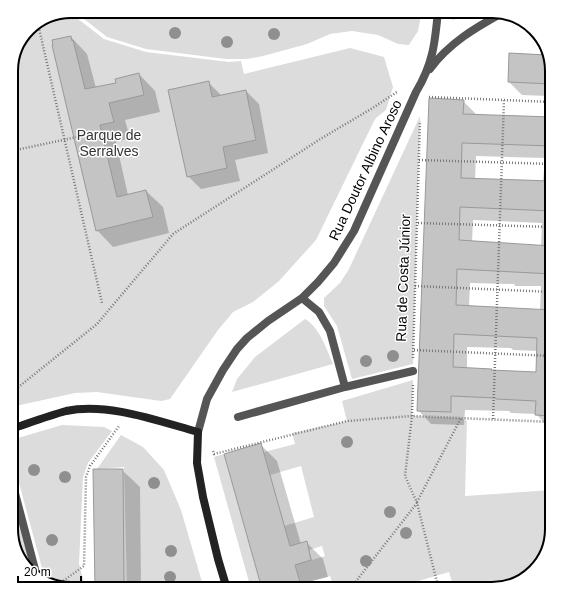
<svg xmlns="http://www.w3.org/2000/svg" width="563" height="600" font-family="Helvetica,sans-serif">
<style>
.green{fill:#dcdcdc;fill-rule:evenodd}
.shadow{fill:#0003;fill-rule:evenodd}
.building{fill:#c4c4c4;stroke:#999;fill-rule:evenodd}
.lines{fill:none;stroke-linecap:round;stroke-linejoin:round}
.path{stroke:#777;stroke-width:2.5;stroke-dasharray:1 2;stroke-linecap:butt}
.lane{stroke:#555;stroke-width:8}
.street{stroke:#555;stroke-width:8}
.secondary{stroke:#222;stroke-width:8}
.tree{fill:#8f8f8f}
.labels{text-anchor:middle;stroke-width:3;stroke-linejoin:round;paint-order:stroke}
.park-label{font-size:14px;fill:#333;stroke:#fff}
.street-label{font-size:14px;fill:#000;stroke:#fff}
.rim{fill:none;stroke:#000;stroke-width:2}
</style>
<rect width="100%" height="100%" fill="#fff"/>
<path class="green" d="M 74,11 L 422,11 L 418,31 L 409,45 L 398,44 L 378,35 L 352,31 L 330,34 L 307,44 L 263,56 L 247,59 L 226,59 L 146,49 L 107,37 Z
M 451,11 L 469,11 L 456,19 L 452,20 Z
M 69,12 L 104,39 L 146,52 L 229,62 L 241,61 L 244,74 L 350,48 L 384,57 L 393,87 L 386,110 L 376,118 L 374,121 L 316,240 L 279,281 L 253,302 L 233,312 L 218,330 L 170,399 L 161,401 L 97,392 L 75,393 L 11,407 L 11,67 L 31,26 Z
M 420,116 L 413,364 L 352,379 L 337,326 L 324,306 L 324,298 L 340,283 L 349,269 Z
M 305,319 C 320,328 326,348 333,364 L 232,392 L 237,379 L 255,357 Z
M 413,380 L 412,416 L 461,418 L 467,421 L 465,496 L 552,490 L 552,530 L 546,556 L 529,577 L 493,589 L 454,589 L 449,572 L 391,589 L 334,589 L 330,576 L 301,584 L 292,554 L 309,549 L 307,541 L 290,546 L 284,526 L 314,517 L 301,466 L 270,475 L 264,452 L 295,444 L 292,433 L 347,421 L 342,401 ZM 322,546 L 325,556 L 312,560 L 309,550 Z
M 62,425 L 104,427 L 112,431 L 88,463 L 83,477 L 79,564 L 86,589 L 70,589 L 46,583 L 11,453 L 11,440 Z
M 121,435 L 143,447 L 164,470 L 181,510 L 204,589 L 127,589 L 124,467 L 97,469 Z
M 224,454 L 262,589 L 251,589 L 214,457 Z
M 11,491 L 33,574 L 23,566 L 11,530 Z"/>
<path class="shadow" d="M 71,37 L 87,54 L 96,88 L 117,84 L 139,74 L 155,91 L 160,112 L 125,120 L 130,138 L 116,142 L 128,195 L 146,191 L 163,207 L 169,233 L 113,247 L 97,230 Z
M 552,70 L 552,429 L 550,428 L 536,414 L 511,413 L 509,411 L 465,410 L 464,425 L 431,424 L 418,410 L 463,101 L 477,115 L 546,118 L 547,96 L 522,95 L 509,82 ZM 476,156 L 545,158 L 543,182 L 475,179 ZM 473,220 L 542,223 L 541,246 L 472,242 ZM 470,283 L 514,284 L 515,286 L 541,286 L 540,310 L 469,306 ZM 467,347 L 511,348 L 513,350 L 538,351 L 537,373 L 467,369 Z
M 208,82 L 221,95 L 246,91 L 259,104 L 268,153 L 235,160 L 240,181 L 201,189 L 188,176 Z
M 260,444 L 277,461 L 301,544 L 306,542 L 323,559 L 328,577 L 312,581 L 314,589 L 263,589 Z
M 122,470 L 140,487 L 141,589 L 96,589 Z"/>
<path class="building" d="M 71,36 L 72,41 L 73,40 L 85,89 L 116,83 L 115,79 L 139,73 L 144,95 L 109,103 L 114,122 L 100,125 L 117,197 L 146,190 L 153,217 L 96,231 L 52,45 L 53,45 L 52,40 Z
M 509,53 L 547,55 L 552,70 L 552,84 L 508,82 Z
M 209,81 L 212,97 L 246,90 L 256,140 L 223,147 L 227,168 L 187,177 L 168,90 Z
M 429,98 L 464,100 L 463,114 L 552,117 L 552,146 L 462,143 L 461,178 L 552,181 L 552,211 L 460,207 L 459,240 L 552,246 L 552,274 L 457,269 L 456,305 L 552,310 L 552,416 L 535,415 L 536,401 L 496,399 L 496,398 L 451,396 L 451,412 L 417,411 ZM 454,334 L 537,338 L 536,372 L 491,370 L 492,369 L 453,367 Z
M 261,443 L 290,546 L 307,541 L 311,560 L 295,565 L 302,589 L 262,589 L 224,454 Z
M 93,469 L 123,469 L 124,589 L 95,589 Z"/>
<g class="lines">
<path class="path" d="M 38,24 L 102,303
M 429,97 L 552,102
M 11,151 L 82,136
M 419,160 L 552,164
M 418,223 L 552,227
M 415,286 L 552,292
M 414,350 L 552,356
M 413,358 L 420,121
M 413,385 L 412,416 L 405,476 L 417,503
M 11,393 L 97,324 L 173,234 L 322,138 L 371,109 L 397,92
M 493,419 L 504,100
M 213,451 L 214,454 L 347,421 L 412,416 L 552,422
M 417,502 L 461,418
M 62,582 L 70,589
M 56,586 L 84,566 L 86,477 L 90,466 L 119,426
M 350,589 L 417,503 L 437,582"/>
<path class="lane" d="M 11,478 L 37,577"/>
<path class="street" d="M 430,69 C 449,43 475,28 502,13
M 302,298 L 319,312 L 330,331 L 345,387
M 238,417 L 345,387 L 413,371
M 198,432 L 207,399 L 223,370 L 237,349 L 247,338 L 268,321 L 302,298 L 318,282 L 334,263 L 354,231 L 416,92 C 433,64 435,43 438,11"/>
<path class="secondary" d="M 11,429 C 29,423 48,416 66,411 C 107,402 158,421 198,432 L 197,463 L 203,497 L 218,559 L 227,589"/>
</g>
<g class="tree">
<circle cx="175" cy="33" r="6"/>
<circle cx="274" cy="34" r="6"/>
<circle cx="227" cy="42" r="6"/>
<circle cx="393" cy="356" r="6"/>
<circle cx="366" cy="361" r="6"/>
<circle cx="347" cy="442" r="6"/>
<circle cx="34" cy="470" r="6"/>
<circle cx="65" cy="477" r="6"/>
<circle cx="154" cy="483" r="6"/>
<circle cx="390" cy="512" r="6"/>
<circle cx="406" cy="533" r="6"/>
<circle cx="52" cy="540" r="6"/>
<circle cx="171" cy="551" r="6"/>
<circle cx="366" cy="561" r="6"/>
<circle cx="170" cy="577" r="6"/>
</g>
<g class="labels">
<g class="park-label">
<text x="109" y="140">Parque de<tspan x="109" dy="16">Serralves</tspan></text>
</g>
<g class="street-label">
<text transform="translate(365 170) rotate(-65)" y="5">Rua Doutor Albino Aroso</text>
<text transform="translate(403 278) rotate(-88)" y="5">Rua de Costa Júnior</text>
</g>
</g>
<path d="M0 0H563V600H0ZM71 18H492A53 53 0 0 1 545 71V529A53 53 0 0 1 492 582H71A53 53 0 0 1 18 529V71A53 53 0 0 1 71 18Z" fill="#fff" fill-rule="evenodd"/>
<path class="rim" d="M71 18H492A53 53 0 0 1 545 71V529A53 53 0 0 1 492 582H71A53 53 0 0 1 18 529V71A53 53 0 0 1 71 18Z"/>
<path d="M18 576v6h63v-6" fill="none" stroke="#000000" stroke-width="2"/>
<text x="24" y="576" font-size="12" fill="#000000" stroke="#ffffff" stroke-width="3" paint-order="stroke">20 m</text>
</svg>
